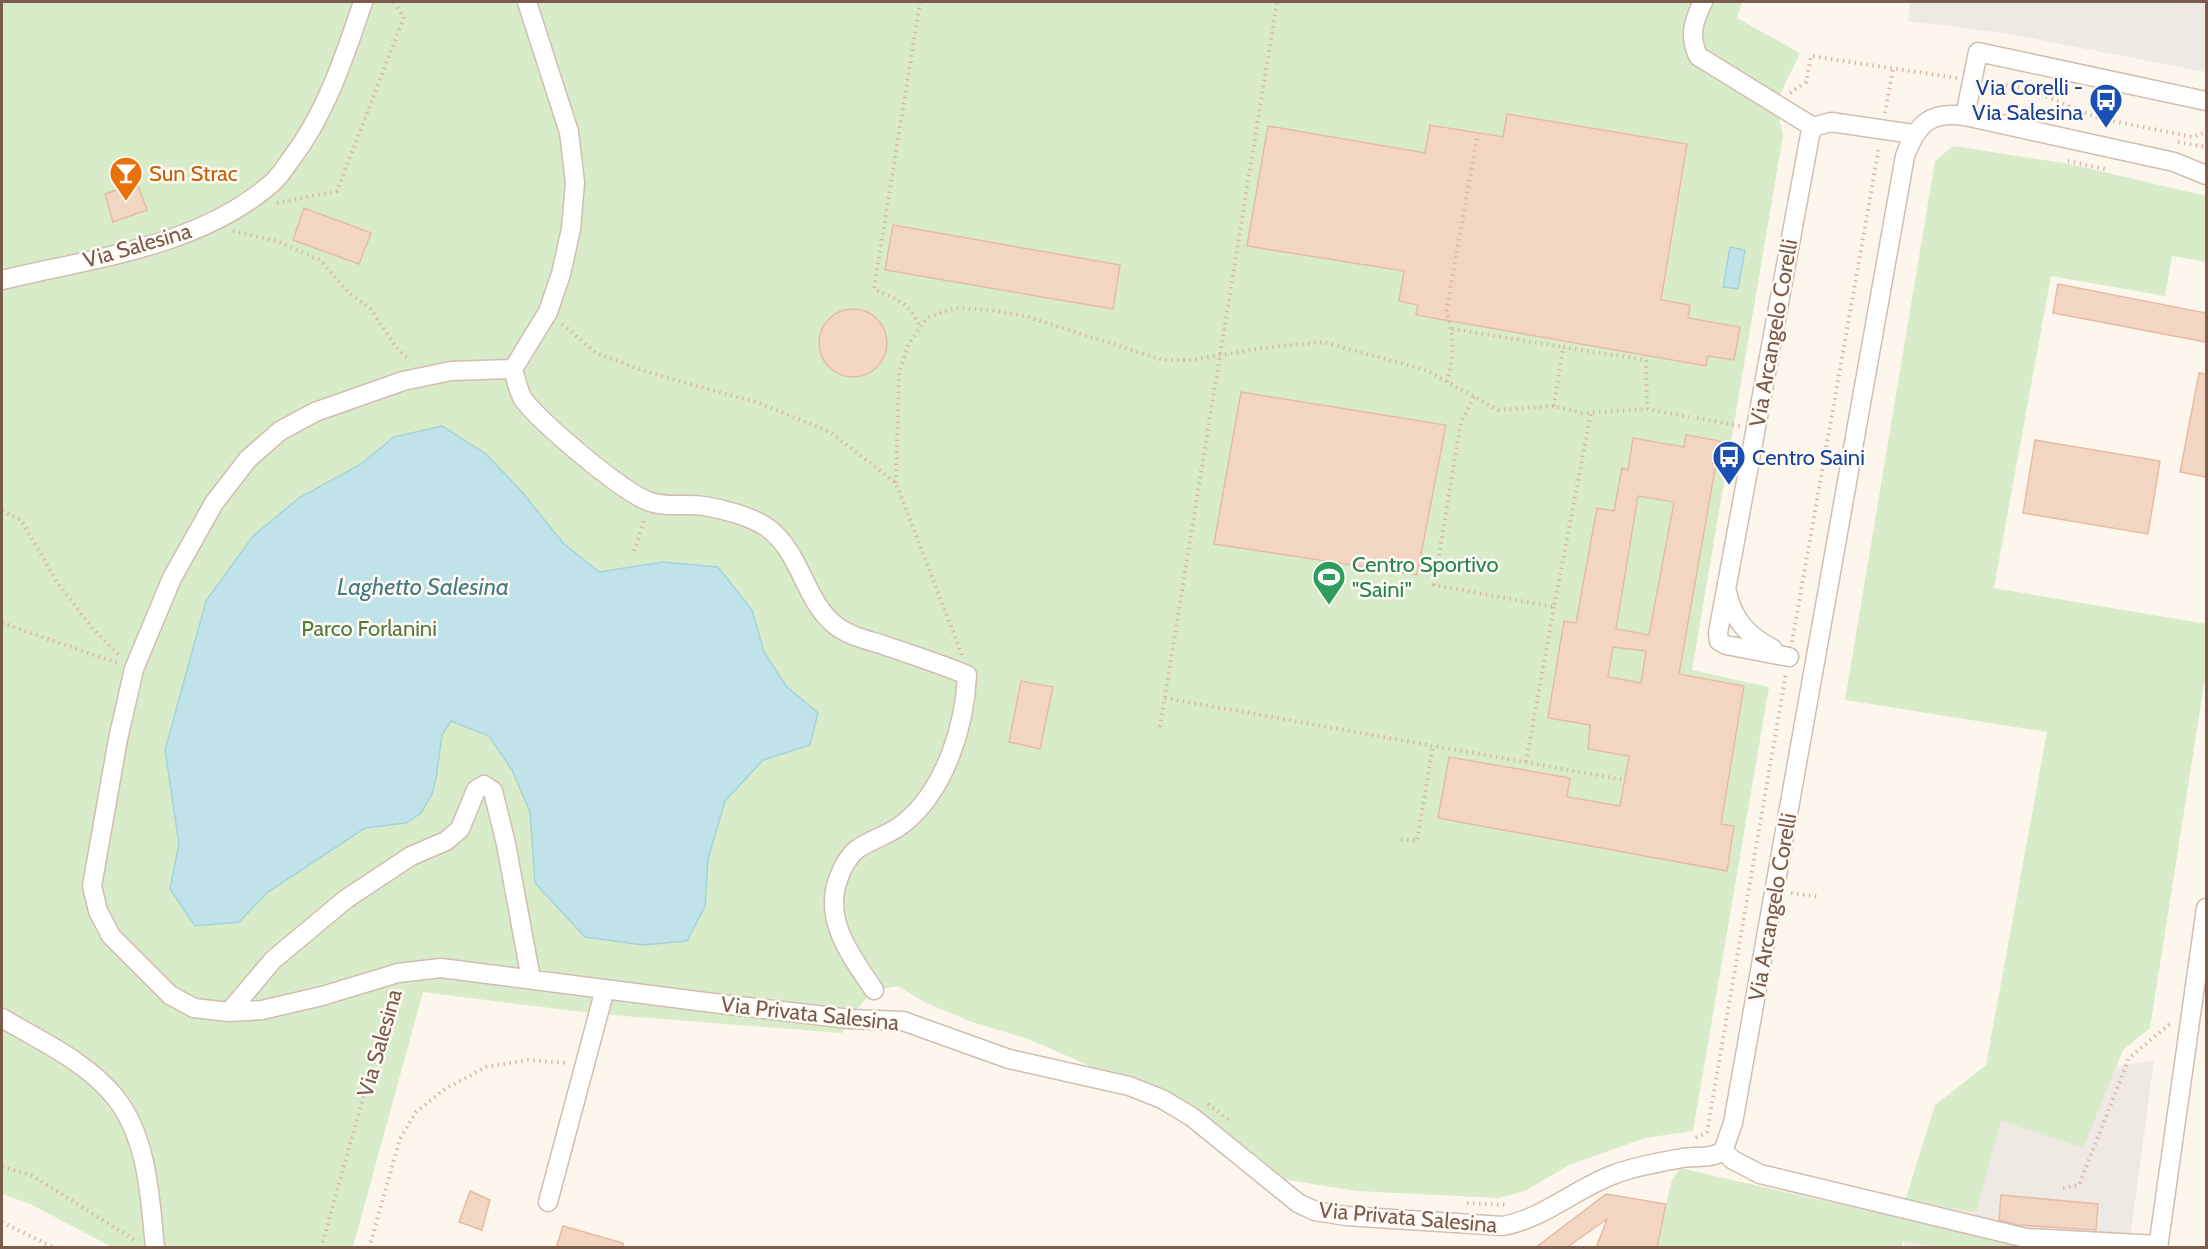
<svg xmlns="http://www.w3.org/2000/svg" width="2208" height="1249" font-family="Cabin,sans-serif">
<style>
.industrial{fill:#efe9e4}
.green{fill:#d8ecc9}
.water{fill:#bfe3e8;stroke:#a5d3da;stroke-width:1.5}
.building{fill:#f3d5c3;stroke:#e6bba3;stroke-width:1.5;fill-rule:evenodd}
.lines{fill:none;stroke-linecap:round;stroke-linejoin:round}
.minor-casing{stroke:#d1beb0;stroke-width:21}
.path{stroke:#d9b8a5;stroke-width:4;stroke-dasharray:1.5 4.5;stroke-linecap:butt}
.minor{stroke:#fff;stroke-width:18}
.labels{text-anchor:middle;stroke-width:5;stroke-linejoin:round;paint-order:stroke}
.transit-label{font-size:22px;fill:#164399;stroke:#fffaf3;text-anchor:end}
.food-label{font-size:22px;fill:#c56008;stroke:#fffaf3;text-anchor:start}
.street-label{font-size:22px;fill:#7a5c4d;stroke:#fffaf3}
.leisure-label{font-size:22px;fill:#27864d;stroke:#fffaf3;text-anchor:start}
.park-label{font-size:22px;fill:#537a41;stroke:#fffaf3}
.water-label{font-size:24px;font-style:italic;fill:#437c86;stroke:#fffaf3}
</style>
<rect width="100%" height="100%" fill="#fdf6ec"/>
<path class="industrial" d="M 1910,2 L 2206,2 L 2206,72 L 2004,33 L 1908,21 Z
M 2154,1060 L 2129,1247 L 1903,1248 L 1918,1185 L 1989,1086 Z"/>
<path class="green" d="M 2,2 L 1742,2 L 1737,18 L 1800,53 L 1776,103 L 1783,136 L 1692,670 L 1769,687 L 1693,1131 L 1645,1138 L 1569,1165 L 1525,1191 L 1498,1198 L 1357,1191 L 1262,1176 L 1124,1081 L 1028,1039 L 972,1022 L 924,1002 L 898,986 L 874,990 L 857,1009 L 842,1033 L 599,1014 L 423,992 L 353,1247 L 112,1247 L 30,1204 L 2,1194 Z
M 1953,146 L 2070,164 L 2206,196 L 2206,262 L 2172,256 L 2165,296 L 2051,276 L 1994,588 L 2206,624 L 2206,672 L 2150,1028 L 2123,1050 L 2083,1148 L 2001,1121 L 1976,1212 L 1905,1201 L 1935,1105 L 1986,1065 L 2047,732 L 1845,700 L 1935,161 Z
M 1680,1168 L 2017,1245 L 2017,1248 L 1942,1248 L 1903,1241 L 1902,1248 L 1657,1248 L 1671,1182 Z"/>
<path class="water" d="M 1730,247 L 1745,250 L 1738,289 L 1723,287 Z
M 442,426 L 486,454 L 522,492 L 563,543 L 599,572 L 663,562 L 718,567 L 752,610 L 764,652 L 786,686 L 818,713 L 810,745 L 763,760 L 725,801 L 708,859 L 705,906 L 687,941 L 643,945 L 585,937 L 535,883 L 530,812 L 512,770 L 489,736 L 451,721 L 442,735 L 436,778 L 432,794 L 421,813 L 406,823 L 365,828 L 268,892 L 239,922 L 195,926 L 170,889 L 179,844 L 165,750 L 206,601 L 253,536 L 299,498 L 361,464 L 394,437 Z"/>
<path class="building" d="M 1507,114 L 1687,144 L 1661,300 L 1690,305 L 1688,318 L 1740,327 L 1734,360 L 1708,356 L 1706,366 L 1416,315 L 1418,305 L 1399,301 L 1404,271 L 1247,246 L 1268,126 L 1425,153 L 1430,125 L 1503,137 Z
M 137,183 L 147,210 L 113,222 L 105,194 Z
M 304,208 L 371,233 L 359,264 L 293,240 Z
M 893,225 L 1120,265 L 1113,309 L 885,270 Z
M 2058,284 L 2206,313 L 2206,342 L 2053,313 Z
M819 343a34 34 0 1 1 68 0a34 34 0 1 1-68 0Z
M 2199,373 L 2206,374 L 2206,477 L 2180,472 Z
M 1241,392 L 1446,425 L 1417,575 L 1214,544 Z
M 1686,435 L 1720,441 L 1679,674 L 1744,686 L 1721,824 L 1734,826 L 1727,871 L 1438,818 L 1449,757 L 1570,778 L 1567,797 L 1620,806 L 1629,756 L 1588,749 L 1590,725 L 1548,718 L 1564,621 L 1576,623 L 1597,508 L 1614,511 L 1622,468 L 1628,470 L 1633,438 L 1684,447 ZM 1638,496 L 1674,502 L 1649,635 L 1616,629 ZM 1613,647 L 1646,651 L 1641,683 L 1608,677 Z
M 2035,440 L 2160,461 L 2148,534 L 2023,513 Z
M 1021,681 L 1053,687 L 1040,749 L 1009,742 Z
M 470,1191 L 490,1200 L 482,1230 L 459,1222 Z
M 1606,1194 L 1666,1204 L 1657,1248 L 1596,1248 L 1607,1219 L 1566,1248 L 1535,1248 Z
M 2001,1195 L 2098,1204 L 2096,1230 L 2018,1225 L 1999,1220 Z
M 563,1226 L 623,1243 L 623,1248 L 556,1248 Z"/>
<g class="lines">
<g class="minor-casing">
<path id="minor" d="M 527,2 L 569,132 L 575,183 L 571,229 L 561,274 L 548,312 L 513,369 C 516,378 518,391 523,399 C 541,423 622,492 650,502 C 668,508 686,503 704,506 C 723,509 749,516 765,526 C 801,550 803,599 835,625 C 850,637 869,640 886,646 C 913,655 940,664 967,675 C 965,726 945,790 904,823 C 890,835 871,839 856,850 C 849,856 842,868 839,877 C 822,919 851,956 874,990
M 1703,2 C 1693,22 1689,35 1698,56 L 1813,127
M 1965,116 L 1978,52 L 2206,101
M 2,280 C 93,258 199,247 272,183 C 279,177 284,169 289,162 C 326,114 344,58 363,2
M 513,369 L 451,371 L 403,381 L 315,412 L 280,431 L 248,459 L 214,503 L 172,578 L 134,669 L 118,739 L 92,886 L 98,911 L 111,936 L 170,995 L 194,1008 L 229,1012 L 262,1010 L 322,996 L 398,973 L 441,968 L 705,1002 L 850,1019 L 903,1021 L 1009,1059 L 1129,1086 L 1162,1099 L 1192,1117 L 1298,1203 L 1315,1211 L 1346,1216 L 1503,1226 C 1545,1218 1576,1188 1615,1174 C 1636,1166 1661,1162 1683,1158 C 1697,1156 1711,1159 1723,1151
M 1727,592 C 1733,620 1748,636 1773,649
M 1789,657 L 1726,645 L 1719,641 L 1718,633 L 1810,135 L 1813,127 L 1831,122 L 1913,134
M 229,1012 L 273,960 L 346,899 L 411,856 L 446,841 L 460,829 L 476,790 L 484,785 L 493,791 L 506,844 L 531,979
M 2,1018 C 40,1041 86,1061 115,1097 C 148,1138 150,1198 155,1248
M 1723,1151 L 1733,1123 L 1905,156 C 1917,124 1930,111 1965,116 L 2174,162 L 2206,175
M 1723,1151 L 1733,1160 L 1760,1174 L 2026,1238 L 2158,1245
M 548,1202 L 605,989
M 2158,1248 L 2206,908"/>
</g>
<path class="path" d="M 920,2 L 874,289 C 898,300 909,302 920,327
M 1988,83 L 2025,88 L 2098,118 L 2193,137 L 2206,132
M 1790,93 L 1806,82 L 1811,56 L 1957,78
M 1885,113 L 1893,69
M 2178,142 L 2206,147
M 2068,161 L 2109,170
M 277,203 L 337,191 L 404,17 L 394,2
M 233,231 L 277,241 L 320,260 L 349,293 L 370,308 L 396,347 L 410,361
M 562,324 L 596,353 L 647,372 L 762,404 L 830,432 L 896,483 L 962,655
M 1452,329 L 1563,347
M 1447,382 C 1453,357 1456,337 1446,313 L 1477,138
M 1474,397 L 1461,422 L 1434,585 L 1554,607 L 1591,413
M 1554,406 L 1563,347 L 1646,360 L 1647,409
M 1697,418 L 1740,426
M 896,483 L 899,372 L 909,343 L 927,318 L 955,308 L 992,310 L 1028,317 L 1163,360 L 1190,360 L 1270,347 L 1323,342 L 1426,370 L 1498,410 L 1554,406 L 1582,413 L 1647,409 L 1689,417
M 2,511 L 21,520 L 57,582 L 93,629 L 120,656
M 634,551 L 645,517
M 2,623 L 117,663
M 1792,642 L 1879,147
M 1165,698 L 1625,780
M 1160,727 L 1277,2
M 1526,762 L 1554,607
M 1401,839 L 1417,841 L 1433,746
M 1791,893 L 1820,897
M 1208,1104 L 1230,1121
M 1696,1138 L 1707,1132 L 1786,673
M 2,1167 L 31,1175 L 136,1241
M 2063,1188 L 2079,1185 L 2129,1058 L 2171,1023
M 1467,1203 L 1507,1205
M 2,1222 L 54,1248
M 321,1248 L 392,994
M 369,1248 L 400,1139 L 416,1112 L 445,1089 L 486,1067 L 528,1060 L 569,1063"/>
<use href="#minor" class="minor"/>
</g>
<defs>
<g id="bus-pin" transform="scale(1.725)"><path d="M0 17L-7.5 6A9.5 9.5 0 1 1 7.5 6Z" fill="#1a4fb4" stroke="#fffaf3"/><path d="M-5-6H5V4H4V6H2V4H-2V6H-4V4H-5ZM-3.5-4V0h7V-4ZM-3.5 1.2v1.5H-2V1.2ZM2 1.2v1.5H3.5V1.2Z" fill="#fff"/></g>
<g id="bar-pin" transform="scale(1.725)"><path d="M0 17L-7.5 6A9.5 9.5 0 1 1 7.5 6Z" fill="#e8710a" stroke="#fffaf3"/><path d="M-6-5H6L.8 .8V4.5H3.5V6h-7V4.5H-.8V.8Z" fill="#fff"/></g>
<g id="stadium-pin" transform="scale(1.725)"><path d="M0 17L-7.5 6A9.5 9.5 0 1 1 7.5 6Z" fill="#2e9e5b" stroke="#fffaf3"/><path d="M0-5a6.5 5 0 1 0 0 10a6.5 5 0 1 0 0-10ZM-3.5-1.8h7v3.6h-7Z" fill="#fff"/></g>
</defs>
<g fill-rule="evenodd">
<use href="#bus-pin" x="2106" y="100"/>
<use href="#bar-pin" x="126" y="173"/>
<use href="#bus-pin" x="1729" y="457"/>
<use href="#stadium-pin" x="1329" y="577"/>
</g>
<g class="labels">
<g class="transit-label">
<text x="2083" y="95">Via Corelli -<tspan x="2083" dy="25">Via Salesina</tspan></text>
<text x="1752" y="465" text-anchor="start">Centro Saini</text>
</g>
<g class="food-label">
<text x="149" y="181">Sun Strac</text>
</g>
<g class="street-label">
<text transform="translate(137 245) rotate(-16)" y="8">Via Salesina</text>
<text transform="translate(1773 333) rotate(-80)" y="8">Via Arcangelo Corelli</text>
<text transform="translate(1772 907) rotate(-80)" y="8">Via Arcangelo Corelli</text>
<text transform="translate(810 1013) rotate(6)" y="8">Via Privata Salesina</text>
<text transform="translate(379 1043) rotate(-74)" y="8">Via Salesina</text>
<text transform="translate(1408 1217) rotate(5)" y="8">Via Privata Salesina</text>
</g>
<g class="leisure-label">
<text x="1352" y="572">Centro Sportivo<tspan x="1352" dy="25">"Saini"</tspan></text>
</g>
<g class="park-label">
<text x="369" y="636">Parco Forlanini</text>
</g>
<g class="water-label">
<text x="423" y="595">Laghetto Salesina</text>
</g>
</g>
<rect width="2208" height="1249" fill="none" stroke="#7a5c4d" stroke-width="6"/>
</svg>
